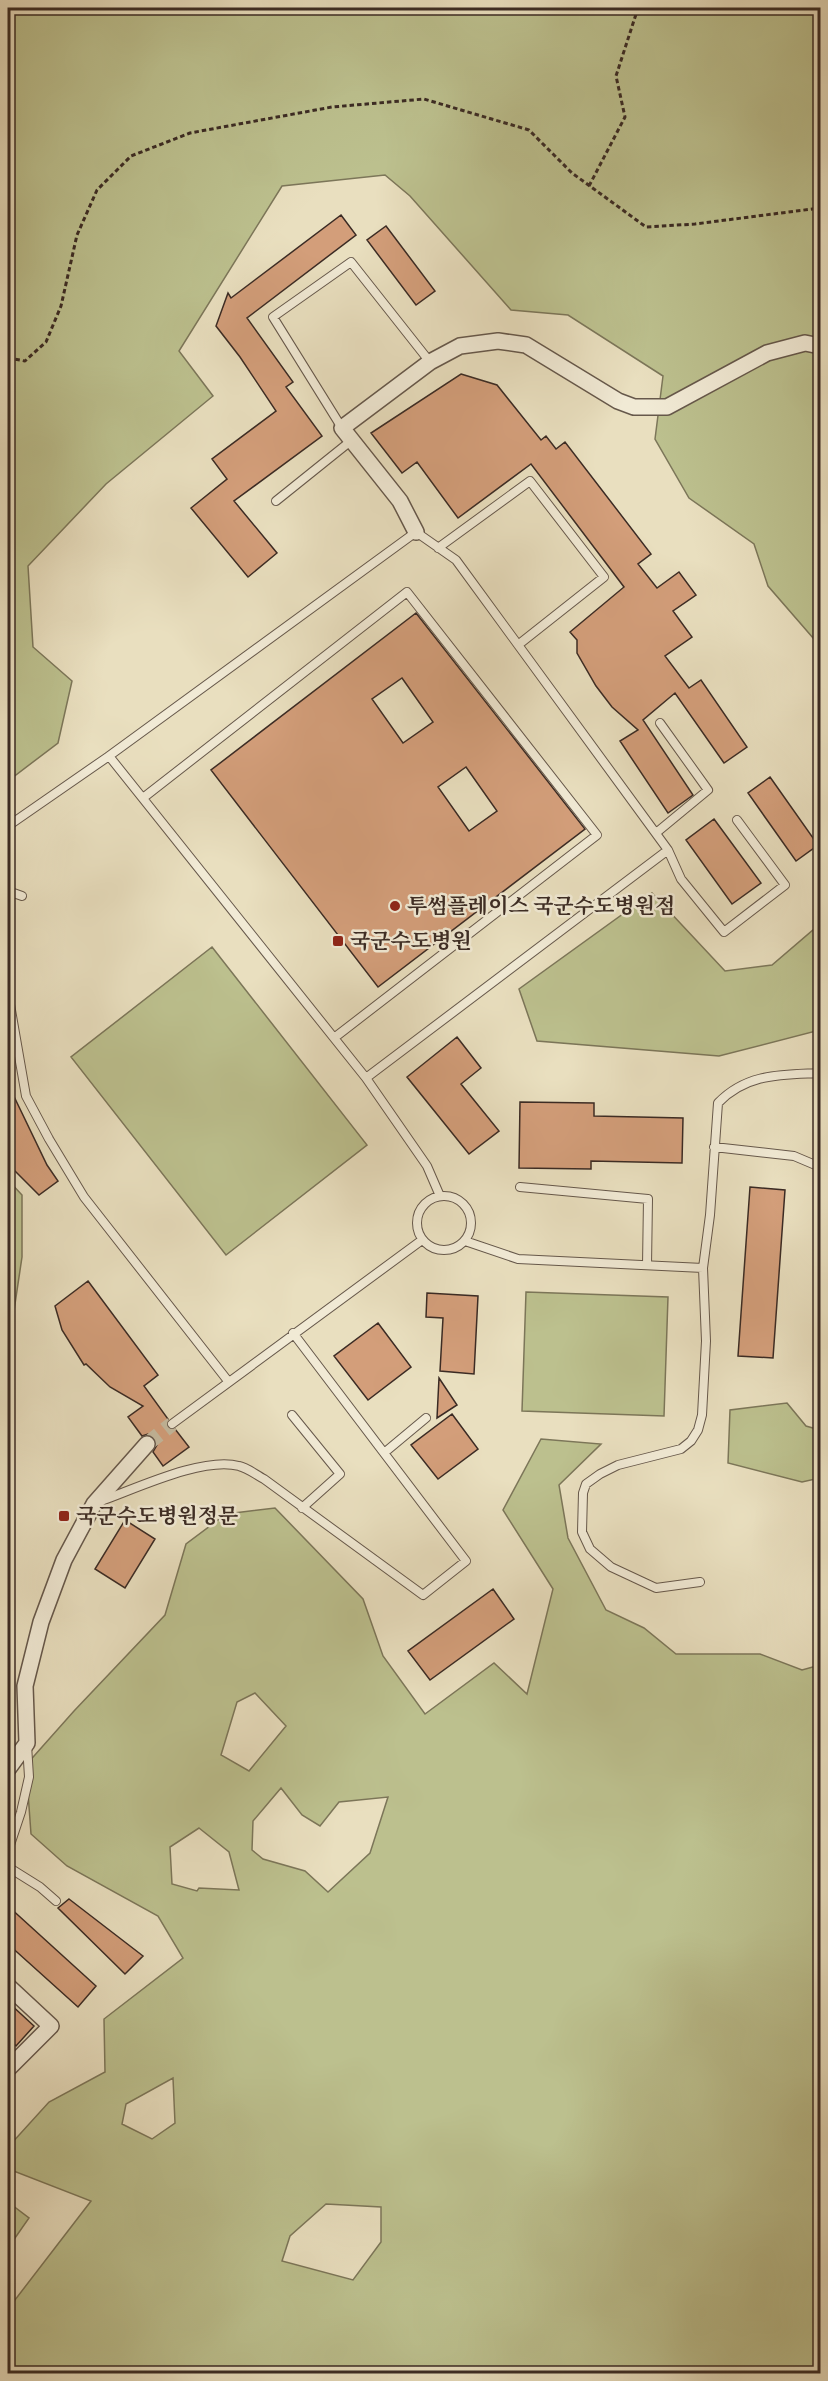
<svg xmlns="http://www.w3.org/2000/svg" width="828" height="2381" font-family="'IM FELL Great Primer','Noto Serif KR',serif">
<style>
.green{fill:#bcc08e;stroke:#7c7659;stroke-width:1.5;fill-rule:evenodd}
.building{fill:#d39e7a;stroke:#3b2b24;stroke-width:1.5;fill-rule:evenodd}
.lines{fill:none;stroke-linecap:round;stroke-linejoin:round}
.street-tunnel{stroke:#c6bba0;stroke-width:15;stroke-dasharray:15 8;stroke-linecap:butt}
.lane-casing{stroke:#66584b;stroke-width:10}
.street-casing{stroke:#66584b;stroke-width:18}
.path{stroke:#3b2b24;stroke-width:3;stroke-dasharray:4.5 3;stroke-linecap:butt}
.lane{stroke:#f1ead5;stroke-width:8}
.street{stroke:#f1ead5;stroke-width:15}
.poi-dot{fill:#8f2418;stroke:#f1ead5;stroke-width:2}
.labels{text-anchor:middle;stroke-width:5;stroke-linejoin:round;paint-order:stroke}
.poi-label{font-size:21px;font-weight:bold;fill:#3b2b24;stroke:#f1ead5;text-anchor:start}
</style>
<rect width="100%" height="100%" fill="#e9dfbf"/>
<filter id="stains"><feTurbulence type="fractalNoise" baseFrequency=".00333" numOctaves="4"/><feColorMatrix values="0 0 0 0 .2 0 0 0 0 .09 0 0 0 0 .02 0 0 0 .5 -.17"/></filter>
<radialGradient id="worn" r=".72"><stop offset=".6" stop-color="#630" stop-opacity="0"/><stop offset="1" stop-color="#630" stop-opacity=".3"/></radialGradient>
<path class="green" d="M 8,8 L 820,8 L 820,646 L 768,586 L 754,544 L 689,498 L 655,439 L 663,376 L 568,315 L 511,310 L 410,196 L 385,175 L 282,186 L 179,351 L 213,396 L 106,484 L 28,566 L 33,647 L 72,681 L 58,743 L 8,781 Z
M 652,893 L 725,971 L 772,965 L 820,924 L 820,1030 L 719,1056 L 537,1041 L 519,989 Z
M 212,947 L 367,1145 L 226,1255 L 71,1057 Z
M 8,1180 L 22,1195 L 22,1257 L 8,1351 Z
M 526,1292 L 668,1297 L 664,1416 L 522,1411 Z
M 819,1343 L 820,1343 L 820,1415 L 815,1415 Z
M 787,1403 L 806,1426 L 820,1430 L 820,1478 L 802,1482 L 728,1463 L 730,1410 Z
M 541,1439 L 601,1444 L 559,1485 L 568,1538 L 606,1610 L 644,1628 L 676,1654 L 760,1654 L 802,1670 L 820,1665 L 820,2373 L 8,2373 L 8,2309 L 91,2201 L 11,2170 L 10,2145 L 49,2102 L 105,2072 L 104,2019 L 183,1958 L 158,1916 L 67,1866 L 31,1834 L 26,1765 L 74,1711 L 165,1615 L 186,1544 L 226,1514 L 275,1508 L 363,1599 L 383,1656 L 425,1714 L 494,1663 L 527,1694 L 553,1589 L 503,1510 ZM 255,1693 L 286,1726 L 249,1771 L 221,1755 L 237,1702 ZM 281,1788 L 302,1815 L 320,1826 L 339,1802 L 388,1797 L 370,1853 L 328,1892 L 305,1871 L 263,1859 L 252,1850 L 253,1821 ZM 199,1828 L 229,1852 L 239,1890 L 199,1888 L 197,1891 L 172,1884 L 170,1847 ZM 173,2078 L 175,2123 L 152,2139 L 122,2124 L 126,2104 ZM 326,2204 L 381,2207 L 381,2242 L 353,2280 L 282,2261 L 290,2236 Z
M 8,2202 L 29,2218 L 8,2248 Z"/>
<path class="building" d="M 341,215 L 356,235 L 247,318 L 293,382 L 286,387 L 322,436 L 234,501 L 277,553 L 248,577 L 191,508 L 227,479 L 212,459 L 276,411 L 240,357 L 216,326 L 228,293 L 231,298 Z
M 386,226 L 435,291 L 416,305 L 367,240 Z
M 461,374 L 497,385 L 541,440 L 546,436 L 556,449 L 565,442 L 651,554 L 638,564 L 657,588 L 679,572 L 696,595 L 673,611 L 692,637 L 665,656 L 689,688 L 701,680 L 747,747 L 724,763 L 675,693 L 643,720 L 693,795 L 668,813 L 620,741 L 638,730 L 612,707 L 596,686 L 577,653 L 577,640 L 570,632 L 624,587 L 531,464 L 458,518 L 417,462 L 402,473 L 371,433 Z
M 416,613 L 585,829 L 378,987 L 211,770 ZM 402,678 L 433,722 L 403,743 L 372,699 ZM 466,767 L 497,811 L 469,831 L 438,787 Z
M 770,777 L 818,845 L 796,861 L 748,793 Z
M 714,819 L 761,883 L 732,904 L 686,840 Z
M 457,1037 L 481,1068 L 461,1084 L 499,1131 L 469,1154 L 407,1077 Z
M 8,1084 L 47,1165 L 58,1181 L 39,1195 L 8,1164 Z
M 520,1102 L 594,1103 L 594,1116 L 683,1118 L 682,1163 L 591,1161 L 591,1169 L 519,1168 Z
M 750,1187 L 785,1190 L 773,1358 L 738,1356 Z
M 88,1281 L 158,1375 L 144,1386 L 168,1419 L 166,1424 L 168,1428 L 175,1429 L 189,1447 L 163,1466 L 153,1452 L 157,1445 L 154,1437 L 148,1434 L 142,1436 L 128,1417 L 143,1406 L 110,1387 L 86,1364 L 84,1365 L 62,1330 L 55,1306 Z
M 427,1293 L 478,1296 L 474,1374 L 440,1371 L 443,1318 L 426,1317 Z
M 378,1323 L 411,1367 L 368,1400 L 334,1356 Z
M 439,1378 L 457,1405 L 437,1418 Z
M 452,1414 L 478,1449 L 438,1479 L 411,1445 Z
M 125,1520 L 155,1539 L 125,1588 L 95,1569 Z
M 493,1589 L 514,1619 L 430,1680 L 408,1651 Z
M 69,1899 L 143,1956 L 125,1974 L 58,1908 Z
M 8,1906 L 96,1986 L 78,2007 L 8,1944 Z
M 8,2002 L 34,2026 L 16,2046 L 8,2038 Z"/>
<g class="lines">
<path class="street-tunnel" d="M 147,1444 L 172,1424"/>
<g class="lane-casing">
<path id="lane" d="M 342,428 L 273,317 L 351,262 L 430,362
M 276,501 L 352,440
M 438,548 L 530,481 L 604,577 L 518,645
M 143,798 L 407,592 L 597,835 L 334,1038
M 8,826 L 109,756
M 656,833 L 708,790 L 660,723
M 668,850 L 681,879 L 724,932 L 785,885 L 737,820
M 8,891 L 22,896
M 8,993 L 26,1096 L 49,1139 L 84,1197 L 228,1381
M 366,1078 L 109,756 L 416,532 L 456,560 L 668,850 L 366,1078 L 427,1166 L 440,1196
M 714,1147 L 794,1156 L 820,1167
M 520,1187 L 648,1199 L 647,1265
M417 1223a27 27 0 1 1 54 0a27 27 0 1 1-54 0Z
M 465,1241 L 518,1259 L 703,1268 L 710,1215 L 718,1103 C 747,1073 781,1075 820,1073
M 292,1415 L 340,1474 L 302,1508
M 172,1424 L 422,1240
M 384,1453 L 426,1418
M 101,1501 C 135,1489 204,1456 239,1466 C 248,1468 256,1475 264,1479 L 423,1595 L 466,1561 L 293,1333
M 700,1582 L 656,1588 L 611,1567 L 590,1549 L 582,1532 L 583,1493 L 586,1484 L 600,1474 L 618,1465 L 681,1449 L 691,1441 L 698,1430 L 702,1415 L 706,1341 L 703,1268
M 8,1851 L 21,1812 L 29,1777 L 27,1745
M 8,1867 L 40,1887 L 56,1901"/>
</g>
<g class="street-casing">
<path id="street" d="M 416,532 L 400,501 L 342,428 L 430,362 L 460,346 L 498,341 L 526,345 L 618,401 L 634,407 L 667,407 L 767,353 L 805,343 L 820,346
M 8,1769 L 27,1743 L 25,1686 L 41,1622 L 64,1560 L 94,1504 L 147,1444
M 8,1986 L 51,2026 L 8,2069"/>
</g>
<path class="path" d="M 589,186 L 625,117 L 616,76 L 638,8
M 8,358 L 25,361 L 46,342 L 61,306 L 77,235 L 97,190 L 131,156 L 190,133 L 332,107 L 424,99 L 529,130 L 572,173 L 646,227 L 695,224 L 820,208"/>
<use href="#lane" class="lane"/>
<use href="#street" class="street"/>
</g>
<g class="poi-dot">
<circle cx="395" cy="906" r="6"/>
<rect x="332" y="935" width="12" height="12" rx="3"/>
<rect x="58" y="1510" width="12" height="12" rx="3"/>
</g>
<g class="labels">
<g class="poi-label">
<text x="407" y="913">투썸플레이스 국군수도병원점</text>
<text x="350" y="948">국군수도병원</text>
<text x="76" y="1523">국군수도병원정문</text>
</g>
</g>
<rect width="828" height="2381" fill="none" stroke="#e9dfbf" stroke-width="30"/>
<rect x="9" y="9" width="810" height="2363" fill="none" stroke="#3b2b24" stroke-width="3"/>
<rect x="15" y="15" width="798" height="2351" fill="none" stroke="#3b2b24" stroke-width="1.5"/>
<rect width="100%" height="100%" filter="url(#stains)"/>
<rect width="100%" height="100%" fill="url(#worn)"/>
</svg>
